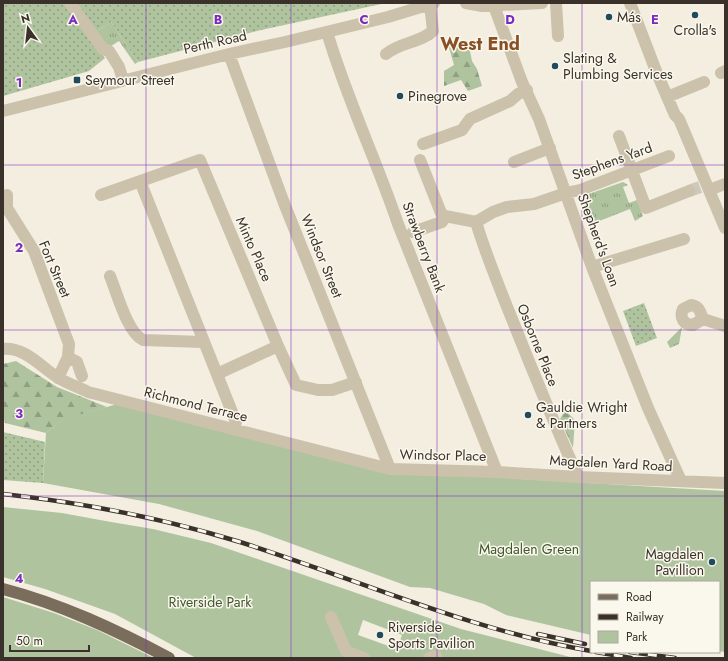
<svg xmlns="http://www.w3.org/2000/svg" width="728" height="661" font-family="Jost,sans-serif">
<style>
.grass{fill:url(#grass-tufts)}
.forest{fill:url(#forest-firs)}
.park{fill:#afc39f;fill-rule:evenodd}
.garden{fill:url(#garden-dots)}
.lines{fill:none;stroke-linecap:round;stroke-linejoin:round}
.minor-tunnel{stroke:#cec8bc;stroke-width:12;stroke-dasharray:12 6;stroke-linecap:butt}
.minor{stroke:#ccc1ab;stroke-width:12}
.major{stroke:#7b6d5c;stroke-width:12}
.rail-casing{stroke:#3a322a;stroke-width:4.5}
.rail{stroke:#faf7ed;stroke-width:3;stroke-dasharray:9;stroke-linecap:butt}
.grid{fill:none;stroke:#7b2cbf;stroke-width:1;stroke-opacity:0.55}
.poi-dot{fill:#204b5c;stroke:#faf7ed;stroke-width:1.5}
.labels{text-anchor:middle;stroke-width:3;stroke-linejoin:round;paint-order:stroke}
.poi-label{font-size:14px;fill:#3a322a;stroke:#faf7ed;text-anchor:start}
.street-label{font-size:14px;fill:#3a322a;stroke:#faf7ed}
.park-label{font-size:14px;fill:#40582e;stroke:#faf7ed}
.district-label{font-size:18px;font-weight:bold;fill:#895123;stroke:#faf7ed}
.grid-label{font-size:13px;text-anchor:middle;font-weight:bold;fill:#7b2cbf;stroke:#faf7ed;stroke-width:3;stroke-linejoin:round;paint-order:stroke}
</style>
<defs>
<pattern id="grass-tufts" width="24" height="20" patternUnits="userSpaceOnUse"><rect width="24" height="20" fill="#afc39f"/><path d="M3 7l-1-3M5 7V3M7 7l1-3M15 17l-1-3M17 17v-4M19 17l1-3" fill="none" stroke="#8f9f82"/></pattern>
<pattern id="forest-firs" width="22" height="20" patternUnits="userSpaceOnUse"><rect width="22" height="20" fill="#afc39f"/><path d="M5 1l3.5 6h-7zM16 11l3.5 6h-7z" fill="#8f9f82"/></pattern>
<pattern id="garden-dots" width="8" height="8" patternUnits="userSpaceOnUse"><rect width="8" height="8" fill="#afc39f"/><path d="M2 2h.1M6 6h.1" fill="none" stroke="#8f9f82" stroke-width="1.8" stroke-linecap="round"/></pattern>
</defs>
<rect width="100%" height="100%" fill="#f3eee0"/>
<path class="grass" d="M 111,22 L 138,62 L 135,64 L 119,41 L 108,48 L 96,32 Z
M 623,182 L 628,185 L 623,187 L 629,203 L 637,200 L 643,216 L 635,221 L 630,209 L 589,225 L 580,203 L 580,197 Z
M 682,327 L 679,344 L 670,348 L 667,342 Z"/>
<path class="forest" d="M 468,41 L 472,61 L 477,69 L 482,86 L 468,91 L 461,80 L 444,86 L 444,71 L 454,65 L 448,44 Z
M 16,361 L 57,387 L 107,407 L 63,420 L 46,433 L 5,423 L 3,417 L 3,364 Z
M 565,410 L 575,420 L 573,448 L 560,419 Z"/>
<path class="park" d="M 121,403 L 387,471 L 725,491 L 725,652 L 719,651 L 719,582 L 591,582 L 591,635 L 506,615 L 484,604 L 430,588 L 410,587 L 257,531 L 159,504 L 43,483 L 46,433 L 64,419 Z
M 3,507 L 62,513 L 111,522 L 153,529 L 211,543 L 461,629 L 574,658 L 196,658 L 115,614 L 45,589 L 3,577 ZM 363,620 L 402,635 L 397,649 L 358,635 Z
M 3,597 L 54,613 L 97,630 L 154,658 L 3,658 Z"/>
<path class="garden" d="M 3,3 L 66,3 L 105,58 L 89,71 L 3,96 Z
M 76,3 L 386,3 L 261,30 L 138,62 L 111,22 L 96,32 Z
M 644,303 L 657,338 L 636,346 L 623,311 Z
M 3,432 L 45,442 L 43,483 L 3,480 Z"/>
<g class="lines">
<path class="minor-tunnel" d="M 689,191 L 700,187"/>
<path class="minor" d="M 70,3 L 103,49 L 109,51 L 119,67 L 123,80
M 466,3 L 482,6 L 542,3
M 556,3 L 558,36
M 630,3 L 656,71 L 675,115 L 679,119 L 725,228
M 494,6 L 522,82 L 539,119 L 592,267 L 648,408 L 681,481
M 327,32 C 346,97 376,159 398,224 L 497,472
M 229,54 L 284,203 L 390,469
M 386,54 C 400,42 420,43 433,31 L 430,4
M 721,73 L 725,71
M 667,97 L 704,82
M 3,111 L 229,54 L 285,42 L 388,17 L 434,3
M 619,136 L 646,208 L 689,191
M 423,144 L 462,130 L 470,119 L 510,101 L 518,94 L 527,90
M 420,160 L 441,213 L 445,216 L 476,222 L 493,212 L 507,207 L 534,204 L 566,193 L 580,190 L 669,156
M 514,162 L 550,148
M 140,181 L 236,422 L 234,429
M 709,190 L 725,184
M 7,195 L 7,208 L 34,251 L 69,344 L 68,357 L 58,378
M 101,195 L 200,160 L 278,346 L 217,374
M 476,222 C 486,255 499,287 512,319 C 533,372 555,425 578,477
M 413,232 L 442,222 L 445,216
M 592,267 L 684,239
M 110,276 C 117,293 127,332 143,340 L 203,342
M 691,305 C 699,306 700,311 703,319 L 693,325 C 684,325 679,318 683,309 Z
M 703,319 L 725,326
M 278,346 L 296,385 L 318,390 L 332,390 L 356,382
M 3,349 C 25,347 40,366 57,377 C 66,383 78,387 88,392 L 390,469 L 497,472 L 578,477 L 725,483
M 68,357 L 77,362 L 82,376
M 331,617 L 346,651 L 364,658
M 429,658 L 436,656"/>
<path class="major" d="M 3,589 C 61,604 116,630 169,658"/>
<g class="rail-casing">
<path id="rail" d="M 3,494 C 85,503 162,518 240,542 C 357,579 469,630 591,651
M 538,634 L 585,644
M 596,652 L 631,658
M 630,652 L 675,658"/>
</g>
<use href="#rail" class="rail"/>
</g>
<path class="grid" d="M 146,3 L 146,658M 291,3 L 291,658M 437,3 L 437,658M 582,3 L 582,658M 3,165 L 725,165M 3,330 L 725,330M 3,496 L 725,496"/>
<g class="poi-dot">
<circle cx="695" cy="15" r="4"/>
<circle cx="609" cy="17" r="4"/>
<circle cx="555" cy="66" r="4"/>
<rect x="73" y="76" width="8" height="8" rx="2"/>
<circle cx="400" cy="96" r="4"/>
<circle cx="528" cy="415" r="4"/>
<circle cx="712" cy="562" r="4"/>
<circle cx="380" cy="635" r="4"/>
</g>
<g class="labels">
<g class="poi-label">
<text x="617" y="22">Más</text>
<text x="695" y="35" text-anchor="middle">Crolla's</text>
<text x="563" y="63">Slating &amp;<tspan x="563" dy="16">Plumbing Services</tspan></text>
<text x="85" y="85">Seymour Street</text>
<text x="408" y="101">Pinegrove</text>
<text x="536" y="412">Gauldie Wright<tspan x="536" dy="16">&amp; Partners</tspan></text>
<text x="704" y="559" text-anchor="end">Magdalen<tspan x="704" dy="16">Pavillion</tspan></text>
<text x="388" y="632">Riverside<tspan x="388" dy="16">Sports Pavilion</tspan></text>
</g>
<g class="street-label">
<text transform="translate(215 42) rotate(-13)" y="5">Perth Road</text>
<text transform="translate(612 161) rotate(-20)" y="5">Stephens Yard</text>
<text transform="translate(599 240) rotate(70)" y="5">Shepherd's Loan</text>
<text transform="translate(424 247) rotate(69)" y="5">Strawberry Bank</text>
<text transform="translate(254 249) rotate(66)" y="5">Minto Place</text>
<text transform="translate(322 256) rotate(68)" y="5">Windsor Street</text>
<text transform="translate(55 269) rotate(67)" y="5">Fort Street</text>
<text transform="translate(538 345) rotate(68)" y="5">Osborne Place</text>
<text transform="translate(196 404) rotate(14)" y="5">Richmond Terrace</text>
<text transform="translate(443 455) rotate(1)" y="5">Windsor Place</text>
<text transform="translate(611 463) rotate(3)" y="5">Magdalen Yard Road</text>
</g>
<g class="park-label">
<text x="529" y="554">Magdalen Green</text>
<text x="210" y="607">Riverside Park</text>
</g>
<g class="district-label">
<text x="480" y="50">West End</text>
</g>
</g>
<g class="grid-label">
<text x="73" y="24">A</text>
<text x="218" y="24">B</text>
<text x="364" y="24">C</text>
<text x="510" y="24">D</text>
<text x="655" y="24">E</text>
<text x="19" y="87">1</text>
<text x="19" y="252">2</text>
<text x="19" y="418">3</text>
<text x="19" y="583">4</text>
</g>
<rect width="728" height="661" fill="none" stroke="#3a322a" stroke-width="8"/>
<rect x="590" y="581" width="130" height="72" fill="#faf7ed" stroke="#ada89f"/>
<rect x="598" y="594" width="20" height="6" fill="#7b6d5c" stroke="#ada89f"/>
<text x="626" y="601" font-size="12" fill="#3a322a">Road</text>
<rect x="598" y="614" width="20" height="6" fill="#3a322a" stroke="#ada89f"/>
<text x="626" y="621" font-size="12" fill="#3a322a">Railway</text>
<rect x="598" y="631" width="20" height="12" fill="#afc39f" stroke="#ada89f"/>
<text x="626" y="641" font-size="12" fill="#3a322a">Park</text>
<g transform="translate(28 28) rotate(345)" stroke="#faf7ed" stroke-width="3" paint-order="stroke">
<path d="M0-3L7 15L0 10L-7 15Z" fill="#3a322a"/>
<text y="-6" font-size="11" font-weight="bold" text-anchor="middle" fill="#3a322a">N</text>
</g>
<path d="M10 645v6h79v-6" fill="none" stroke="#3a322a" stroke-width="2"/>
<text x="16" y="645" font-size="12" fill="#3a322a" stroke="#faf7ed" stroke-width="3" paint-order="stroke">50 m</text>
</svg>
